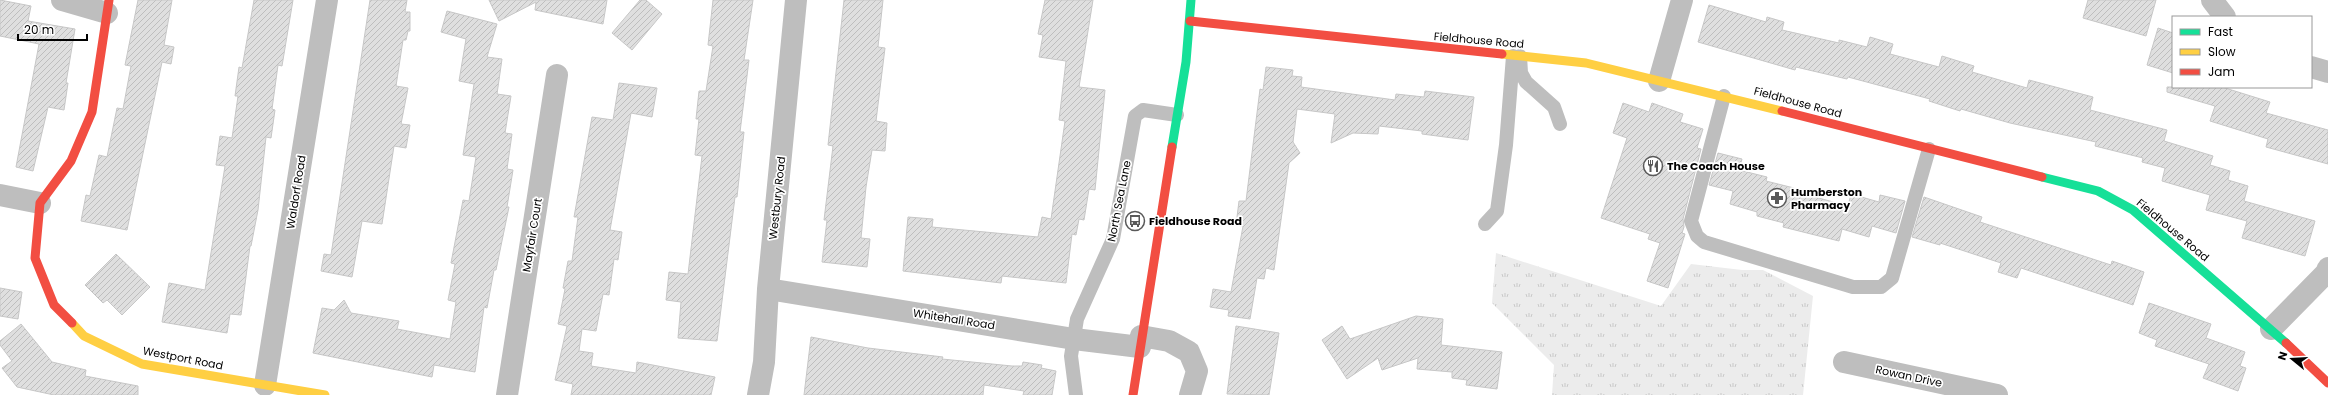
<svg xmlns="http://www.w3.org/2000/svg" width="2328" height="395" font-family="Poppins,sans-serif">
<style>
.grass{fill:url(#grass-tufts)}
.building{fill:url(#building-hatch);stroke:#c7c7c7}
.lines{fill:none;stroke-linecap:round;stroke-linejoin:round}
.lane{stroke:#bebebe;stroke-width:14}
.street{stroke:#bebebe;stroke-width:22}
.fast{stroke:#16e098;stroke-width:9}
.slow{stroke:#ffcf43;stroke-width:9}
.jam{stroke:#f24e42;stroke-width:9}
.labels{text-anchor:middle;stroke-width:3.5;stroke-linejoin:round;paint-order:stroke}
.street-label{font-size:11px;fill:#000;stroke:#fff}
.poi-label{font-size:11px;font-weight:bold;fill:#000;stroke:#fff;text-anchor:start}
</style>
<defs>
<pattern id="grass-tufts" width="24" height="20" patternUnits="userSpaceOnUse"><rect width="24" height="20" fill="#ececec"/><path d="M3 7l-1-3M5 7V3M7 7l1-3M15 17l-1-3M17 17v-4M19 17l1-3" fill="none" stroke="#c9c9c9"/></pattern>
<pattern id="building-hatch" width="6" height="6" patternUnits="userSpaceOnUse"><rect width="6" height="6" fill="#dfdfdf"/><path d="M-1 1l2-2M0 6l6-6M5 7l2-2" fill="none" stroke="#bebebe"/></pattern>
</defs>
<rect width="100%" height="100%" fill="#fff"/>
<path class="grass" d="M 1496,253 L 1661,306 L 1691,264 L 1742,270 L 1763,270 L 1813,296 L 1803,395 L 1552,395 L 1554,365 L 1492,303 Z"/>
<path class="building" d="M 0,0 L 31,6 L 28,21 L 75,29 L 66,83 L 68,83 L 64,110 L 48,107 L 33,171 L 16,167 L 39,44 L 0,36 Z
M 138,0 L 172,0 L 164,45 L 174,47 L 171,64 L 162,62 L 127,230 L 81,221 L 86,195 L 90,196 L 99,155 L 107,157 L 117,108 L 123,109 L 131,66 L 125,65 Z
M 254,0 L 293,0 L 282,66 L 278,65 L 272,109 L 275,110 L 271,138 L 266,137 L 258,210 L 251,246 L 250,246 L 241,315 L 230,314 L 227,333 L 162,322 L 169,283 L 205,290 L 225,166 L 216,165 L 220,136 L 232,138 L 238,96 L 235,96 L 239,67 L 242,68 Z
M 370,0 L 407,0 L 405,12 L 410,12 L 410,31 L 408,31 L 406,40 L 403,40 L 396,86 L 408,88 L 401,124 L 410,125 L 406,148 L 394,146 L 382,224 L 362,221 L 352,277 L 321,271 L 324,254 L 331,255 Z
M 489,0 L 607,0 L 603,24 L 535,10 L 536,2 L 499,21 Z
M 640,0 L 646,0 L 662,14 L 632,50 L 612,33 Z
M 713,0 L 753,0 L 744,60 L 749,60 L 740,132 L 744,132 L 737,197 L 735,197 L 717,341 L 678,338 L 681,302 L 666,300 L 669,272 L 688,274 L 702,156 L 695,155 L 699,119 L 696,119 L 699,91 L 706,91 L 713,46 L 708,45 Z
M 844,0 L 883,0 L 878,47 L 885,48 L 876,121 L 887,123 L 885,151 L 872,150 L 866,187 L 861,238 L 870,239 L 867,267 L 822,262 L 827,220 L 824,220 L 833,146 L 828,145 Z
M 1045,0 L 1093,0 L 1079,87 L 1105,90 L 1095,190 L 1089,189 L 1084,220 L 1079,219 L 1076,235 L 1072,234 L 1066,283 L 1002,276 L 1001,283 L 903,271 L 908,217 L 933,219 L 932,227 L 1038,237 L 1042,217 L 1051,219 L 1065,121 L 1059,120 L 1066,61 L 1039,57 L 1043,35 L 1038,34 Z
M 2088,0 L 2156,0 L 2146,36 L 2083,18 Z
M 1709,5 L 1766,22 L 1767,17 L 1784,22 L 1782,30 L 1839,43 L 1839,40 L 1867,47 L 1870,37 L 1893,44 L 1890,54 L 1939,67 L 1942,56 L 1974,66 L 1972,72 L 2027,88 L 2029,80 L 2093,97 L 2090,110 L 2167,130 L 2164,141 L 2213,156 L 2210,165 L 2230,171 L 2228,180 L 2248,186 L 2244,201 L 2315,221 L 2305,256 L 2242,238 L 2247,221 L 2206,210 L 2210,195 L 2162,181 L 2165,168 L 2142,162 L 2143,158 L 2095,146 L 2096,142 L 2010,123 L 1961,109 L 1960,111 L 1929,101 L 1930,99 L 1848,77 L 1847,79 L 1796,67 L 1795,70 L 1698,42 Z
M 447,11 L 497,24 L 487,57 L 502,59 L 497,94 L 511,96 L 505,133 L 512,134 L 507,169 L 513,170 L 507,207 L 509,207 L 496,270 L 494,270 L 487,308 L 484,307 L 475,372 L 434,365 L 432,377 L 313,353 L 322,308 L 334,310 L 344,300 L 351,313 L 399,321 L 397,329 L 450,339 L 456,302 L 448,300 L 455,264 L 451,263 L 463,200 L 469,201 L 476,157 L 463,155 L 474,84 L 459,81 L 466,39 L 441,32 Z
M 2158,28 L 2173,33 L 2173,73 L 2147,65 Z
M 1266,67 L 1293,70 L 1292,76 L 1302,77 L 1301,87 L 1395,100 L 1396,94 L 1424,97 L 1425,91 L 1474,97 L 1468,140 L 1422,134 L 1422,131 L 1379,126 L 1378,134 L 1353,133 L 1331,143 L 1335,114 L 1297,109 L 1293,142 L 1300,153 L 1289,163 L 1274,270 L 1266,268 L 1264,279 L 1257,278 L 1250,319 L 1228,316 L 1229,310 L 1210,307 L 1213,289 L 1231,292 L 1243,226 L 1236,225 L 1239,201 L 1246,201 L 1260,89 L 1263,90 Z
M 619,83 L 657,88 L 652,117 L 631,113 L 610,230 L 622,232 L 618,260 L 614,259 L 609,295 L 603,294 L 596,331 L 582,329 L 579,351 L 593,353 L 591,366 L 636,373 L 637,362 L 715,377 L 711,395 L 571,395 L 573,384 L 555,380 L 567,326 L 558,324 L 565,289 L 563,288 L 568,261 L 572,261 L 578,217 L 574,217 L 592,117 L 613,120 Z
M 2167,87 L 2222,87 L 2270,102 L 2266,113 L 2328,130 L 2328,164 L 2266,147 L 2268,139 L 2210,121 L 2215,106 L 2167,92 Z
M 1623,103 L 1649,112 L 1652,103 L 1683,114 L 1680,122 L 1703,129 L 1697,148 L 1701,149 L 1683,219 L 1684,227 L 1682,233 L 1685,234 L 1668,288 L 1647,281 L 1660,243 L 1648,239 L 1650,234 L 1601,218 L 1627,138 L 1613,133 Z
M 1718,153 L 1742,159 L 1739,170 L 1767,177 L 1766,181 L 1794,188 L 1793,191 L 1848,206 L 1851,194 L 1879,202 L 1880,195 L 1905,201 L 1896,233 L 1872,226 L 1869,237 L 1842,229 L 1839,241 L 1783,227 L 1784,223 L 1757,216 L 1757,212 L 1730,204 L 1733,191 L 1709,185 Z
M 1924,197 L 1982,217 L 1980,222 L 2111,265 L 2112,261 L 2144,272 L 2133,305 L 2021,268 L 2017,278 L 1998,272 L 2001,263 L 1940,243 L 1940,245 L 1912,237 Z
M 116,254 L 150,287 L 122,315 L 107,300 L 103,303 L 85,285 Z
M 0,288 L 22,292 L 18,319 L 0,316 Z
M 2149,303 L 2211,324 L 2206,338 L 2245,352 L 2240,366 L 2246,368 L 2238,391 L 2203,378 L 2209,364 L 2155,346 L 2157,340 L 2139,333 Z
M 1416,316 L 1443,319 L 1441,345 L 1502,352 L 1497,389 L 1466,385 L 1467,380 L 1452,378 L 1452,372 L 1417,369 L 1418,358 L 1382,370 L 1378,358 L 1347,379 L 1322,340 L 1342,326 L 1350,339 Z
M 21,324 L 52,362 L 86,370 L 85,376 L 138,386 L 138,395 L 54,395 L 17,387 L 2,368 L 12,361 L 0,345 L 0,341 Z
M 1236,326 L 1279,333 L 1269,395 L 1227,394 Z
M 811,337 L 868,348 L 943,357 L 942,359 L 1012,366 L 1022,366 L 1023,362 L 1042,365 L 1041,368 L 1056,371 L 1052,395 L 1023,395 L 1024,391 L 984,385 L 983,395 L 804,395 Z"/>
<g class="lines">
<path class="lane" d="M 1520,56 L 1521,73 L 1526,82 L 1554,107 L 1560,124
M 1724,96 L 1691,221 L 1697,236 L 1704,242 L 1853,287 L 1881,287 L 1892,278 L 1929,149
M 1485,224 L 1497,211 L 1506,145 L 1513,56
M 1076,395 L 1071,356 L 1077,319 L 1113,239 L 1135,116 L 1143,110 L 1177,115"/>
<path class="street" d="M 62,0 L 107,13
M 2212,0 L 2225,17
M 2311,67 L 2328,72
M 1659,81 L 1682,0
M 0,195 L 40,203
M 768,289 L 1074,339 L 1140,347
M 2271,329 L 2326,273 L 2328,268
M 1141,336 L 1169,341 L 1189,352 L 1197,371 L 1190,395
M 1844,362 L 1997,395
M 265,385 L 327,0
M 507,395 L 557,75
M 758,395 L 764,362 L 768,289 L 796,0"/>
<path class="fast" d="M 1172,147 L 1186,62 L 1191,0
M 2042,177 L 2098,191 L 2133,210 L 2286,343"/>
<path class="slow" d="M 1502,54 L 1586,63 L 1782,111
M 72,323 L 84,336 L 142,364 L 325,395"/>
<path class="jam" d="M 1190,21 L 1502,54
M 1782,111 L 2042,177
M 72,323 L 54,305 L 35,258 L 40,203 L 71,161 L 92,112 L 109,0
M 2286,343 L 2328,383
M 1133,395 L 1172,147"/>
</g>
<defs>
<g id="restaurant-ring" transform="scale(1)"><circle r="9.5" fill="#fff" stroke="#595959" stroke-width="1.5"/><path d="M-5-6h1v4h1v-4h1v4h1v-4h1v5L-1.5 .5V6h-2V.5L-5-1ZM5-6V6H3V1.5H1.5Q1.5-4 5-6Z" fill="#595959"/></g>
<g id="pharmacy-ring" transform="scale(1)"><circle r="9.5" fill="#fff" stroke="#595959" stroke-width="1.5"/><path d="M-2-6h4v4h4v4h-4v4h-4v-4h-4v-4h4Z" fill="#595959"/></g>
<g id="bus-ring" transform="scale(1)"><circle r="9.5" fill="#fff" stroke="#595959" stroke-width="1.5"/><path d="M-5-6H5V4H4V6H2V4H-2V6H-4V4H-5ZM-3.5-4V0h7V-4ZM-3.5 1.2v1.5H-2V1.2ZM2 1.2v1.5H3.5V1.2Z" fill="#595959"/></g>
</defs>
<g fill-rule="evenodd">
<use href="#restaurant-ring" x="1653" y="166"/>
<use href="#pharmacy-ring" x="1777" y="198"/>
<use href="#bus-ring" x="1135" y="221"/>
</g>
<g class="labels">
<g class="street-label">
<text transform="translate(1479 40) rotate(5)" y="4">Fieldhouse Road</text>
<text transform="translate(1798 102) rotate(15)" y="4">Fieldhouse Road</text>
<text transform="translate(296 192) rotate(-81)" y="4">Waldorf Road</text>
<text transform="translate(777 198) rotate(-84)" y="4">Westbury Road</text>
<text transform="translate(1119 201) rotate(-79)" y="4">North Sea Lane</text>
<text transform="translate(2173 230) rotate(40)" y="4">Fieldhouse Road</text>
<text transform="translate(532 235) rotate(-81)" y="4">Mayfair Court</text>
<text transform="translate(954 319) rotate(9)" y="4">Whitehall Road</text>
<text transform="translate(183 358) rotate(11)" y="4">Westport Road</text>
<text transform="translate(1909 376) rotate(12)" y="4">Rowan Drive</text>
</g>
<g class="poi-label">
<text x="1667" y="170">The Coach House</text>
<text x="1791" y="196">Humberston<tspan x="1791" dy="13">Pharmacy</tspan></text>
<text x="1149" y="225">Fieldhouse Road</text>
</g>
</g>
<rect x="2172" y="16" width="140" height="72" fill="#ffffff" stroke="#999999"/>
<rect x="2180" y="29" width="20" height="6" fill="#16e098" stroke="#999999"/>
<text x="2208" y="36" font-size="12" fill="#000000">Fast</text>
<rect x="2180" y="49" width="20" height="6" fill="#ffcf43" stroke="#999999"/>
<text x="2208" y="56" font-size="12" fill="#000000">Slow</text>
<rect x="2180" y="69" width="20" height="6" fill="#f24e42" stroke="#999999"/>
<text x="2208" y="76" font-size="12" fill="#000000">Jam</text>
<g transform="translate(2292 359) rotate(288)" stroke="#ffffff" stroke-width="3" paint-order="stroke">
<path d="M0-3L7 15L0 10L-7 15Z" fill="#000000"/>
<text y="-6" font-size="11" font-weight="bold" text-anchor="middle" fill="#000000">N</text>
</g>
<path d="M18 34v6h69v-6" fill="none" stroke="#000000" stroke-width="2"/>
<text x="24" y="34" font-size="12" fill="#000000" stroke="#ffffff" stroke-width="3" paint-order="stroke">20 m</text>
</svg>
